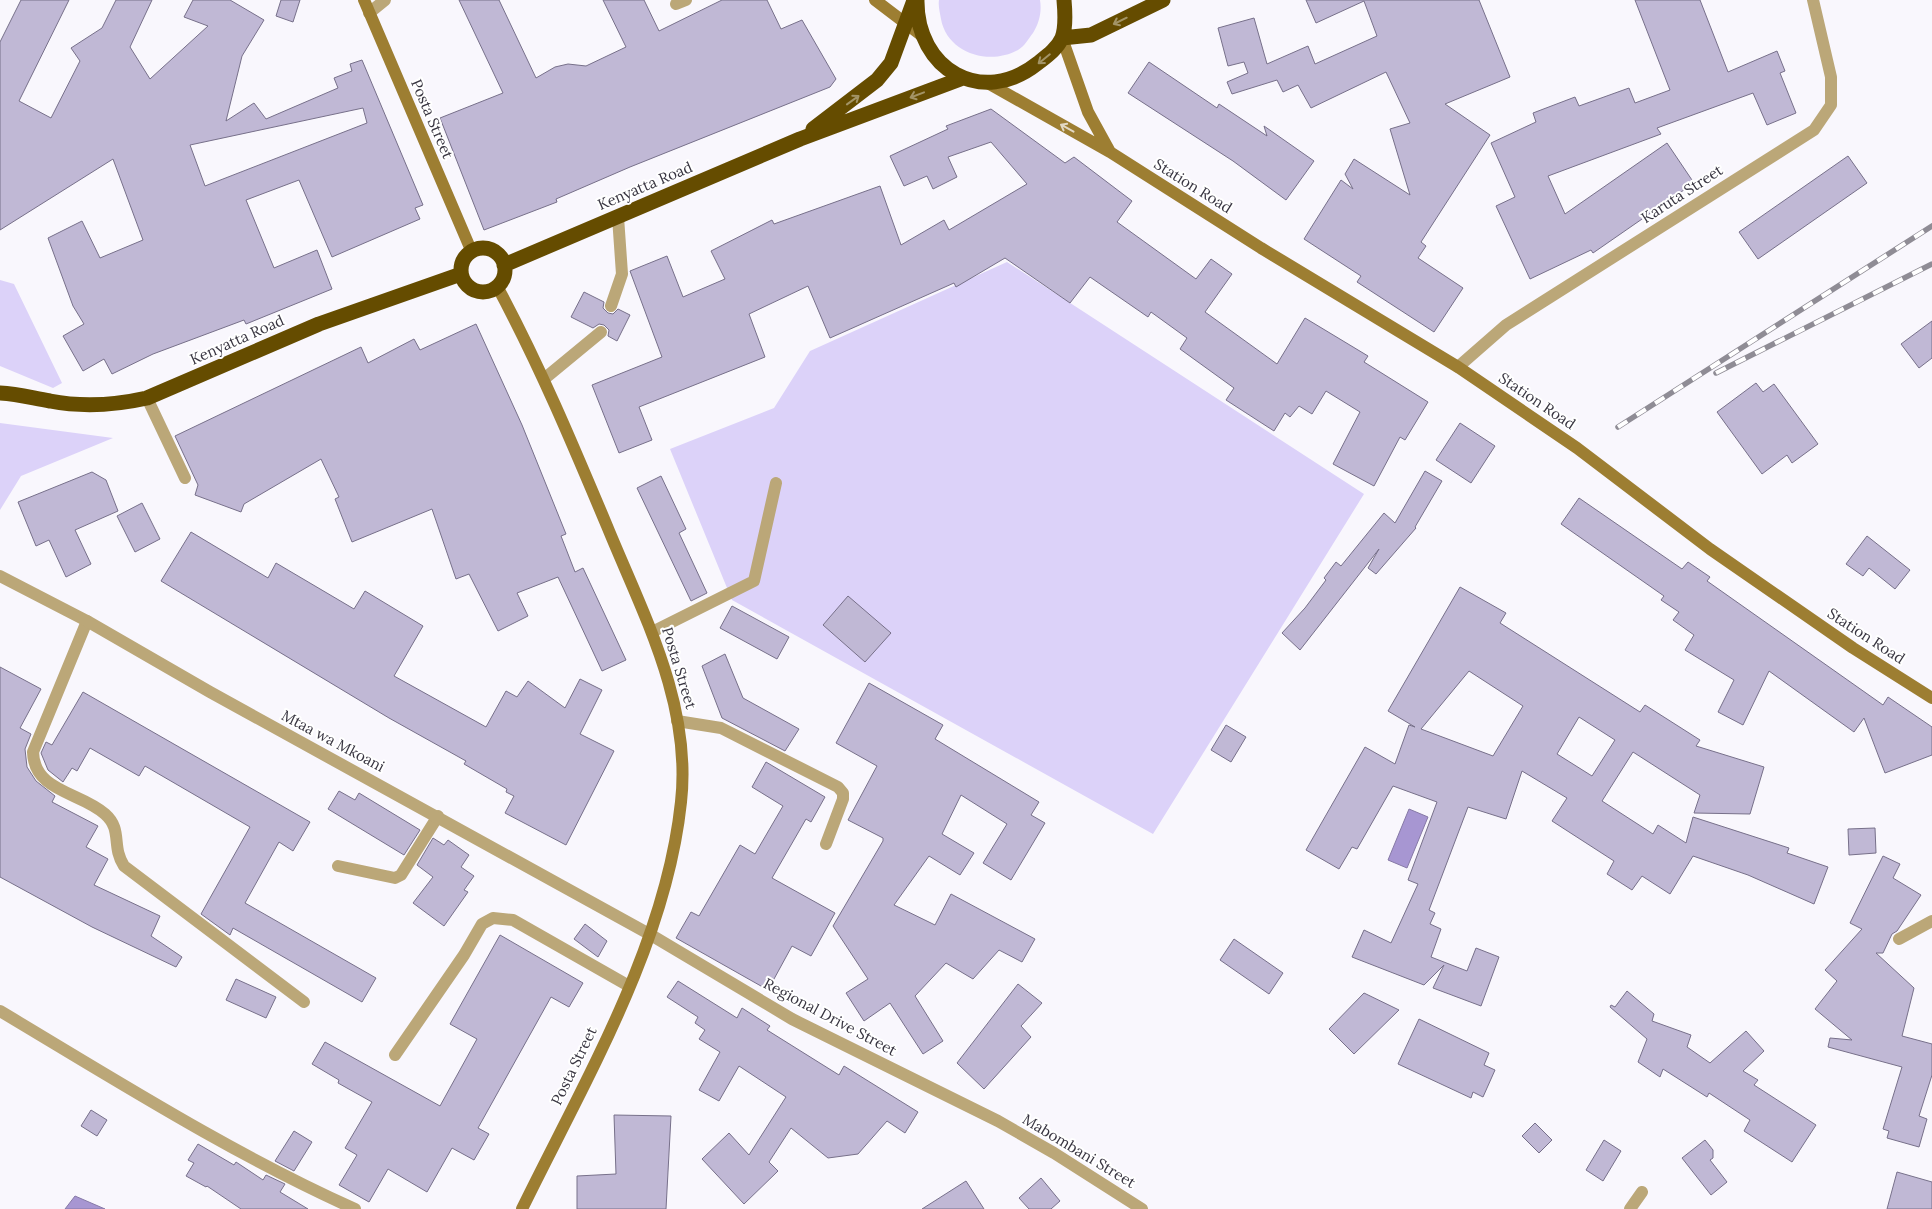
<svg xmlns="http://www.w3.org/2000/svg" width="1932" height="1209" font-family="Lora,serif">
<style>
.green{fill:#dcd2f9}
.water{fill:#a796d2;stroke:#8679a6}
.building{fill:#c0b8d5;stroke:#77708a;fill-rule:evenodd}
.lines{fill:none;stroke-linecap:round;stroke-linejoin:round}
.lane{stroke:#bba778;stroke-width:12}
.street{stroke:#bba778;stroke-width:12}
.secondary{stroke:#9d7e32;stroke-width:12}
.highway{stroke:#654c00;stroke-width:15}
.rail-casing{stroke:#8f8c95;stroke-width:5.5}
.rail{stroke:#fff;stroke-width:4;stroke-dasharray:11;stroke-linecap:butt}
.oneway{stroke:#a39466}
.oneway2{stroke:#e2d8c2}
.labels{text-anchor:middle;stroke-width:4;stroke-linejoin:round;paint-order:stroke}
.street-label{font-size:15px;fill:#383541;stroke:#fff}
</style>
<rect width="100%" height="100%" fill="#f9f7fd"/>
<path class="green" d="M 939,0 L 1040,0 C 1042,12 1039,23 1033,33 C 1028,39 1025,46 1018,50 C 989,66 947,53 941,19 C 940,13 938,6 939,0 Z
M 1007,262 L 1364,494 L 1153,834 L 732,600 L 670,449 L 774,408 L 810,351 Z
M 0,280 L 14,284 L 62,383 L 53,388 L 0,366 Z
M 0,423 L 113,438 L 21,476 L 0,510 Z"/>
<path class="water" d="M 1409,809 L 1428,817 L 1407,868 L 1388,860 Z
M 75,1196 L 105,1209 L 65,1209 Z"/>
<path class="building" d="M 21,0 L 69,0 L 19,101 L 51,118 L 80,61 L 71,48 L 102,28 L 116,0 L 152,0 L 130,47 L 150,79 L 208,26 L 184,17 L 193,0 L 230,0 L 264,20 L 242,56 L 226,121 L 254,103 L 266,119 L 338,88 L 334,78 L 352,71 L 350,64 L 362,60 L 423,205 L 415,208 L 420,219 L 332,257 L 299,180 L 246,200 L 274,268 L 317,250 L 332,289 L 246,324 L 244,320 L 153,354 L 112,374 L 104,359 L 83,371 L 63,336 L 84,324 L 73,306 L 48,238 L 82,221 L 100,258 L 143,240 L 113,159 L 0,230 L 0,42 ZM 363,108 L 367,123 L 205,186 L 190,145 Z
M 281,0 L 300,0 L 293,22 L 276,16 Z
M 459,0 L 499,0 L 536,78 L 555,67 L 568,64 L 586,66 L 626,47 L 603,0 L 644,0 L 659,31 L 722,0 L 767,0 L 781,29 L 802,20 L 836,79 L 830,87 L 630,167 L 556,199 L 557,202 L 484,230 L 440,118 L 503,93 Z
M 1306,0 L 1479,0 L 1510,77 L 1445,104 L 1490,135 L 1421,242 L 1426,246 L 1418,258 L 1463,288 L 1434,332 L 1357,282 L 1361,276 L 1304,239 L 1341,180 L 1353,189 L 1345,174 L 1354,159 L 1410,195 L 1390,129 L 1410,123 L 1386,72 L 1311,108 L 1298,85 L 1283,92 L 1277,80 L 1232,94 L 1227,82 L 1248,73 L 1244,62 L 1228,66 L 1218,28 L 1254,18 L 1267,64 L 1308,46 L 1315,64 L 1377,36 L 1364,1 L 1316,23 Z
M 1635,0 L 1700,0 L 1728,72 L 1777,51 L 1785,71 L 1780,73 L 1796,113 L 1767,125 L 1753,93 L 1657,128 L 1661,134 L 1548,176 L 1565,214 L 1667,143 L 1694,183 L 1593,253 L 1591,250 L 1530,279 L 1496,206 L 1515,197 L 1491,143 L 1536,122 L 1533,113 L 1575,97 L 1579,106 L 1629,88 L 1635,103 L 1670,90 Z
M 1149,62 L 1217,108 L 1219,104 L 1267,136 L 1264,126 L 1314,161 L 1286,200 L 1233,161 L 1128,93 Z
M 991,109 L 1065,163 L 1074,157 L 1132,201 L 1117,222 L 1196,279 L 1211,259 L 1232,274 L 1205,312 L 1277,364 L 1305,318 L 1368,356 L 1364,362 L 1428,402 L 1405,440 L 1400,437 L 1374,486 L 1333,464 L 1360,412 L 1326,391 L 1312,414 L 1299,406 L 1290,417 L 1285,413 L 1274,431 L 1226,400 L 1234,388 L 1180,349 L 1187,338 L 1151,312 L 1148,317 L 1090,277 L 1070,303 L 1005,258 L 956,287 L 954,283 L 830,338 L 808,286 L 749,314 L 765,357 L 639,407 L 652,440 L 619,453 L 592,385 L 662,357 L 630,271 L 667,256 L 683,297 L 725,279 L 711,251 L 772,220 L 774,224 L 880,186 L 901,245 L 944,220 L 949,230 L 1027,184 L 991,142 L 948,157 L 957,177 L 933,189 L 927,176 L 904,186 L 890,156 L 948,129 L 946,126 Z
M 1848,156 L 1867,183 L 1758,259 L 1739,232 Z
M 584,292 L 604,302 L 603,308 L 608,313 L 613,314 L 618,309 L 630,315 L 617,341 L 608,336 L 609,330 L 604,325 L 599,324 L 593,328 L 571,317 Z
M 1932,321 L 1932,358 L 1919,368 L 1901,344 Z
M 476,324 L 522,425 L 566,534 L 561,536 L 575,572 L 583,568 L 626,660 L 602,671 L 558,577 L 517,593 L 528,616 L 498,631 L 469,574 L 456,579 L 432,509 L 352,542 L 335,499 L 339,497 L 321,459 L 244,504 L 241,512 L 195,495 L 198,485 L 175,436 L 361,347 L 368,363 L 414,339 L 420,350 Z
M 1756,383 L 1763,392 L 1774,384 L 1818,444 L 1792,463 L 1787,455 L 1762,474 L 1717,412 Z
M 1460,423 L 1495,446 L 1471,483 L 1436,460 Z
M 1425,471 L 1442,481 L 1415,527 L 1416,528 L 1376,574 L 1368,568 L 1379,549 L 1300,650 L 1282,633 L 1305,608 L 1326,580 L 1324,578 L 1336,562 L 1341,566 L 1384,513 L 1395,523 Z
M 92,472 L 106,480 L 118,511 L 75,530 L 91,564 L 66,577 L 49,540 L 36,546 L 18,502 Z
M 661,476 L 686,529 L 679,533 L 707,593 L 691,601 L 637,488 Z
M 1579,498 L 1682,569 L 1688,562 L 1710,577 L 1707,581 L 1883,705 L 1888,697 L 1932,727 L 1932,755 L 1885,773 L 1864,718 L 1854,732 L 1769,671 L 1743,725 L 1718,712 L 1734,680 L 1685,650 L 1694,635 L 1673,620 L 1679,612 L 1661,600 L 1664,596 L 1561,524 Z
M 142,503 L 160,539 L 135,552 L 117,516 Z
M 191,532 L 268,578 L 276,563 L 354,609 L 365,591 L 423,626 L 394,676 L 486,727 L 506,691 L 517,697 L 528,681 L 565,708 L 580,679 L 602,690 L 580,734 L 614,751 L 566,845 L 505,813 L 514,796 L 506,792 L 507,789 L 464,764 L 466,761 L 389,718 L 161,581 Z
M 1867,536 L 1910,570 L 1895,589 L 1869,568 L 1863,576 L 1846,564 Z
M 1460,587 L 1506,613 L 1500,623 L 1640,712 L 1645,705 L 1700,740 L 1696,746 L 1764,767 L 1750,814 L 1694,813 L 1700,795 L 1633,752 L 1602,801 L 1653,834 L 1658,825 L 1686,843 L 1693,817 L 1789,848 L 1787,853 L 1828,867 L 1814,904 L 1748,875 L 1693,856 L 1670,894 L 1642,876 L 1632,890 L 1607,874 L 1614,861 L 1552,821 L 1567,798 L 1522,771 L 1506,819 L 1468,807 L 1429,910 L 1435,913 L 1430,924 L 1441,929 L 1431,957 L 1467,971 L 1476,948 L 1499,957 L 1481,1006 L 1433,988 L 1444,965 L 1424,985 L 1352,957 L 1364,930 L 1391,943 L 1418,884 L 1408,880 L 1437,802 L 1393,786 L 1357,849 L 1352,847 L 1339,869 L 1306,850 L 1365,747 L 1395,764 L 1409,725 L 1415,727 L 1388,711 ZM 1469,671 L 1523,706 L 1493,756 L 1421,729 ZM 1579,717 L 1615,740 L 1592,776 L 1557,754 Z
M 848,596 L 891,633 L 865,662 L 823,625 Z
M 732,606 L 789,637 L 777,659 L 720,628 Z
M 725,654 L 743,698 L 799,729 L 785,751 L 722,718 L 702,666 Z
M 0,667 L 41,689 L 20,728 L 31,734 L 25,749 L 27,767 L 36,781 L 55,796 L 52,802 L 98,826 L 86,847 L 108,859 L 94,885 L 160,916 L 151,936 L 182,957 L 176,967 L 92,927 L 0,877 Z
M 869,683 L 943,725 L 935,739 L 1039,802 L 1031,815 L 1045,823 L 1011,880 L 983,863 L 1007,824 L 961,795 L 942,834 L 974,853 L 960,875 L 929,856 L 894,905 L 935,925 L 951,894 L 1035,939 L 1022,962 L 999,950 L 973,979 L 946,963 L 915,996 L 943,1041 L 923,1054 L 890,1003 L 864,1021 L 846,993 L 868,979 L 833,926 L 883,841 L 883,838 L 848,820 L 877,766 L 836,743 Z
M 83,692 L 310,822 L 293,851 L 279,842 L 245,903 L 376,978 L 362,1002 L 233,928 L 230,935 L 201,914 L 250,827 L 145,766 L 139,776 L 90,748 L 77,771 L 72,768 L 63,782 L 48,770 L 41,753 L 46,742 L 52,745 Z
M 1226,725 L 1246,737 L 1231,762 L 1211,750 Z
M 766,762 L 825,797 L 811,822 L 806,819 L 772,878 L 835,913 L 811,956 L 792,946 L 768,990 L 676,938 L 691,912 L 699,916 L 740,845 L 755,854 L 783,806 L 752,787 Z
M 339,791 L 355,800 L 359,793 L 420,830 L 404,855 L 328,809 Z
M 1875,828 L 1876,853 L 1849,855 L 1848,829 Z
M 433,838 L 444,845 L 448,840 L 469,855 L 461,867 L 474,876 L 464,890 L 468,892 L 444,926 L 413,903 L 433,877 L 417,865 Z
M 1883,856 L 1900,864 L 1893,878 L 1921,895 L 1897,931 L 1892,934 L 1883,953 L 1876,953 L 1914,988 L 1902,1036 L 1932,1044 L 1932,1075 L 1919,1116 L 1927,1119 L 1919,1147 L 1887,1138 L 1889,1131 L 1883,1129 L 1902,1067 L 1828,1047 L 1830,1038 L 1852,1040 L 1815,1009 L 1837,981 L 1825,970 L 1862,929 L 1850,923 Z
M 585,924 L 607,941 L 598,957 L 574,939 Z
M 500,935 L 583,983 L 569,1007 L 551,997 L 478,1128 L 489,1134 L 474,1160 L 452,1148 L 427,1192 L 388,1169 L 369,1202 L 339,1185 L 357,1155 L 345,1148 L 372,1102 L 338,1083 L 339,1080 L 312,1064 L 325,1042 L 440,1106 L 477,1039 L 450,1024 Z
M 1234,939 L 1283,973 L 1269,994 L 1220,960 Z
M 236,979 L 276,997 L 266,1018 L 226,1000 Z
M 678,981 L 737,1018 L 742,1008 L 770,1026 L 767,1030 L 839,1075 L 844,1066 L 918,1112 L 905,1133 L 887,1121 L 858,1154 L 828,1158 L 791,1128 L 769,1162 L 778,1171 L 744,1204 L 702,1159 L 729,1133 L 749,1155 L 786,1097 L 739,1066 L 719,1101 L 699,1090 L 720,1052 L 699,1039 L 705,1030 L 695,1023 L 698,1017 L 667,997 Z
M 1018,984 L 1042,1003 L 1021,1026 L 1031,1037 L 984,1089 L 957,1063 Z
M 1627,991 L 1654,1014 L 1652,1021 L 1691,1035 L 1687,1047 L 1710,1063 L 1746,1031 L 1764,1051 L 1743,1071 L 1758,1080 L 1754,1085 L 1816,1125 L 1792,1162 L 1744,1131 L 1750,1120 L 1709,1093 L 1707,1097 L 1663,1069 L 1660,1077 L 1638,1062 L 1647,1039 L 1610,1007 L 1611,1005 L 1615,1007 Z
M 1364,993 L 1399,1010 L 1354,1054 L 1329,1029 Z
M 1419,1019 L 1489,1053 L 1484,1065 L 1495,1070 L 1483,1097 L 1473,1092 L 1471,1098 L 1398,1064 Z
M 91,1110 L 107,1120 L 97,1136 L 81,1126 Z
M 614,1115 L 671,1116 L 666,1209 L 577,1209 L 577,1176 L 616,1174 Z
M 1535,1123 L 1552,1140 L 1539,1153 L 1522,1136 Z
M 294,1131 L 312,1142 L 294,1171 L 275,1161 Z
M 1604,1140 L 1621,1151 L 1603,1181 L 1586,1170 Z
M 1705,1140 L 1713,1150 L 1713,1158 L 1710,1160 L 1727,1182 L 1711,1195 L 1682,1158 Z
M 198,1144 L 234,1165 L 236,1162 L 263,1180 L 266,1175 L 285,1184 L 280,1192 L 308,1209 L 241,1209 L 207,1186 L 206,1187 L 186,1176 L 194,1163 L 188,1160 Z
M 1897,1172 L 1932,1182 L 1932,1209 L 1887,1209 Z
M 1041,1178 L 1060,1201 L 1051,1209 L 1029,1209 L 1019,1198 Z
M 966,1181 L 984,1209 L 922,1209 Z"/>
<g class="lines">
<path class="lane" d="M 676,4 L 686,0
M 611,306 L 622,274 L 618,217
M 544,379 L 601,332
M 147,398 L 185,478
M 87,621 L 33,752 C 34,792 81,792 105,814 C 123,830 111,846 124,866 L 304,1002
M 652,632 L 754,581 L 776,483
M 677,721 L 721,728 L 838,787 L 843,793 L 843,799 L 826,844
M 338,866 L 395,878 L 401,875 L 438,816
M 395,1055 L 464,955 L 482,924 L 493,918 L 513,920 L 629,986"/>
<path class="street" d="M 369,13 L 385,0
M 1458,367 L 1506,325 L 1814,130 L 1831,105 L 1831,77 L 1813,0
M 0,576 L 87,621 L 210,692 L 651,935 L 792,1019 L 998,1121 L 1054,1153 L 1142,1209
M 1899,939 L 1932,921
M 0,1011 C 114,1079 234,1155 355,1209
M 1630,1209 L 1642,1192"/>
<path class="secondary" d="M 364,0 L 471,250
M 875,0 L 921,35
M 1062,38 L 1088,112 L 1110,152
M 986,82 L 1110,152 L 1261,248 L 1458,367 L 1577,448 L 1710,549 L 1853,648 L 1932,698
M 497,286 C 539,364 573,445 607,526 C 643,614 692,704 681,802 C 666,945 584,1082 522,1209"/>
<path class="highway" d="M 917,0 C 916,69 982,108 1038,63 C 1047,56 1057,49 1062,38 C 1066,28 1065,11 1064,0
M 1062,38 L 1091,35 L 1163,0
M 813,129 L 877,80 L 891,63 L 913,3
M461 270a22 22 0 1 1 44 0a22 22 0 1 1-44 0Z
M 504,265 L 800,139 L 963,78
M 0,393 C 18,394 32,398 50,401 C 81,407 116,405 147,398 L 319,324 L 461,274"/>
<g class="rail-casing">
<path id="rail" d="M 1716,373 L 1932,264
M 1618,427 L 1932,226"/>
</g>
<use href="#rail" class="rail"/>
</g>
<defs><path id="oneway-shaft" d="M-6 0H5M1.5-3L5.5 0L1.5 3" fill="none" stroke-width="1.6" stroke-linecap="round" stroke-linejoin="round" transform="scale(1.25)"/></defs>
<g class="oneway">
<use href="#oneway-shaft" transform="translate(1120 21) rotate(154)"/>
<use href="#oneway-shaft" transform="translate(1044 59) rotate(141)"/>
<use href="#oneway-shaft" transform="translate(917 95) rotate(159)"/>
<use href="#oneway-shaft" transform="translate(853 100) rotate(-36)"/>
</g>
<use class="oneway2" href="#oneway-shaft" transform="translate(1067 128) rotate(-151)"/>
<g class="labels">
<g class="street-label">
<text transform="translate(432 119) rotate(67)" y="5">Posta Street</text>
<text transform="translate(645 186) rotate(-23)" y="5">Kenyatta Road</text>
<text transform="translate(1193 186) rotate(32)" y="5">Station Road</text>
<text transform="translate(1682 194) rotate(-33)" y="5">Karuta Street</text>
<text transform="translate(237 340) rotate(-24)" y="5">Kenyatta Road</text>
<text transform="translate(1537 401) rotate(34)" y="5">Station Road</text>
<text transform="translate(1866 636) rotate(33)" y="5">Station Road</text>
<text transform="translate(679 668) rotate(73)" y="5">Posta Street</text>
<text transform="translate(333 741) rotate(28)" y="5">Mtaa wa Mkoani</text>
<text transform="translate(830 1017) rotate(28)" y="5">Regional Drive Street</text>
<text transform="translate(574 1066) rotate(-64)" y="5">Posta Street</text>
<text transform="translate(1079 1151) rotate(31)" y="5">Mabombani Street</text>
</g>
</g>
</svg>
